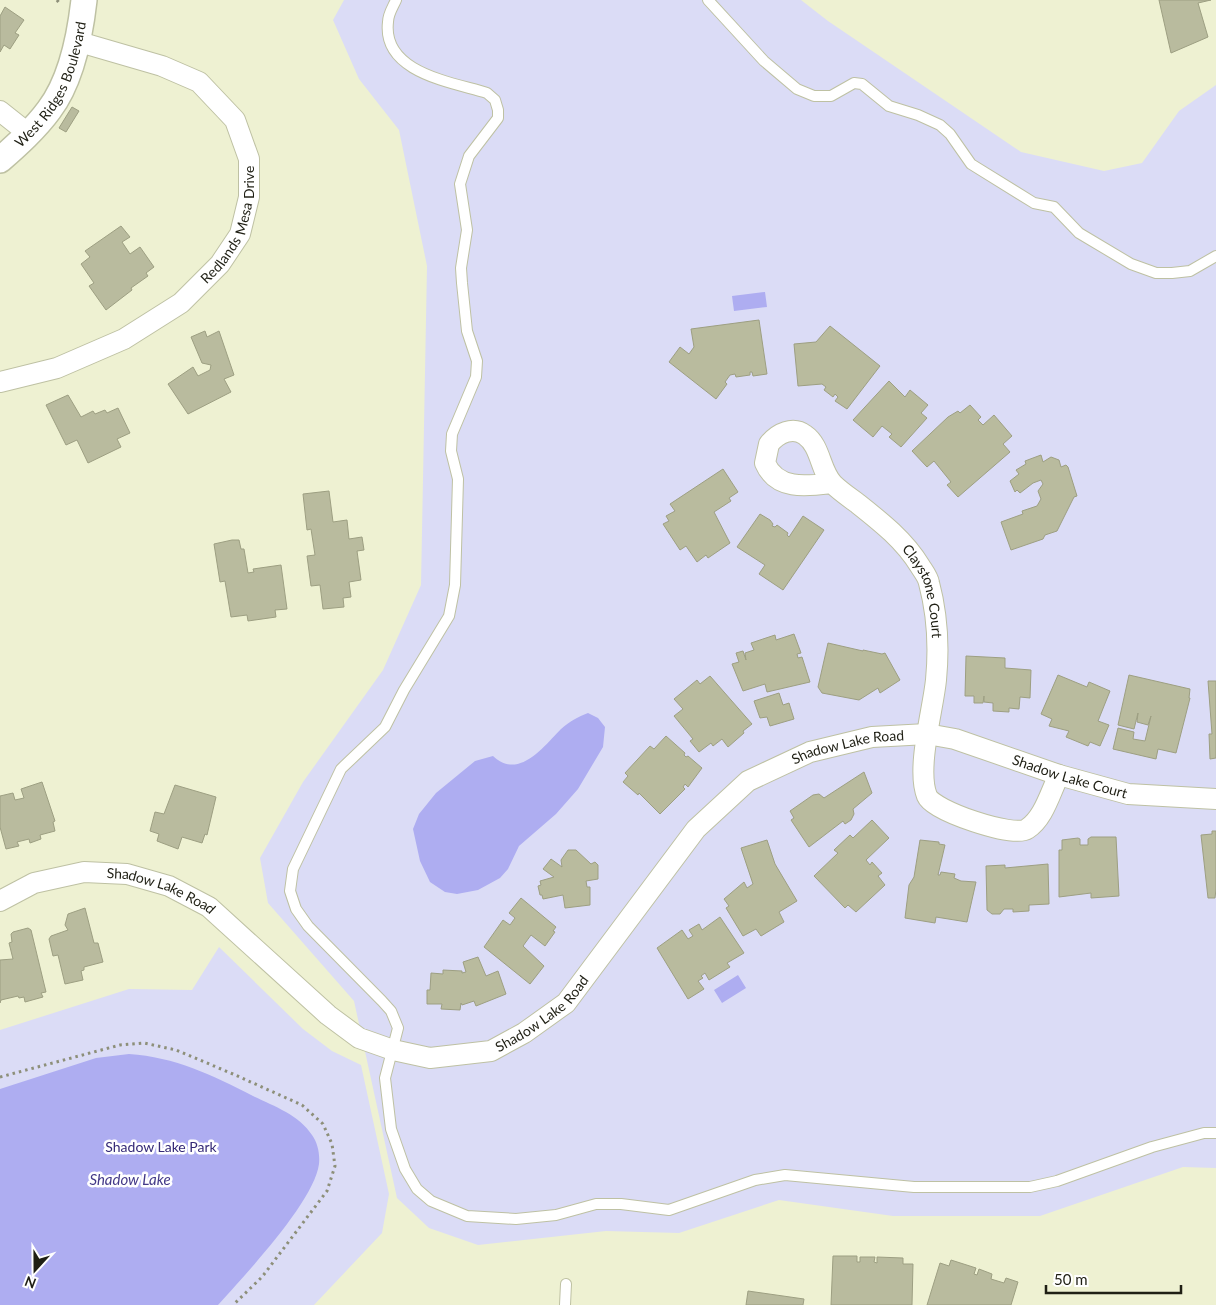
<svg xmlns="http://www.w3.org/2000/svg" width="1216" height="1305" font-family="Lato,sans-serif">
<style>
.green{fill:#dbdcf6}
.water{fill:#aeadf1}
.building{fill:#b9bb9e;stroke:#9d9f82}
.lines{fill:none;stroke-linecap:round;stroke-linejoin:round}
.service-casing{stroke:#bec1a3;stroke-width:12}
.minor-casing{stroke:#bec1a3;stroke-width:22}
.tertiary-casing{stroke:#bec1a3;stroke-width:28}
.path{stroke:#8d8f79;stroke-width:3;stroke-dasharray:2.5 4;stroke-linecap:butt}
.service{stroke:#fff;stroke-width:10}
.minor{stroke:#fff;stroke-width:20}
.tertiary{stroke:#fff;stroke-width:25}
.labels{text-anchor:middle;stroke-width:5;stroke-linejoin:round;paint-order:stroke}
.street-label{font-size:14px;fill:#1f1f14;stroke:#fff}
.park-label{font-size:14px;fill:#352a77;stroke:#fff}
.water-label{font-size:15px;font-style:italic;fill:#433988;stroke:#fff}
</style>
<rect width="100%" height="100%" fill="#eef1d2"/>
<path class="green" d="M 344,0 L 801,0 L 828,21 L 1021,152 L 1104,171 L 1142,163 L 1179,111 L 1216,85 L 1216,1168 L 1183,1167 L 1040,1216 L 893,1216 L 779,1200 L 679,1233 L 606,1231 L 478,1245 L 429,1228 L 397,1198 L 354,1001 L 268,903 L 260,858 L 303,782 L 383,670 L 421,585 L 427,266 L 399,130 L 359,79 L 333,20 Z
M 219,947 L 303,1029 L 332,1051 L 361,1065 L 389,1194 L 382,1233 L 314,1305 L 0,1305 L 0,1030 L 129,989 L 192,990 Z"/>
<path class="water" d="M 765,292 L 767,307 L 734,311 L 732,296 Z
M 588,713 L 598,718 L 605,727 L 603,747 L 578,789 L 556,814 L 519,846 L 508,869 L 500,878 L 478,890 L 457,894 L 445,892 L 430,882 L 420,861 L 413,829 L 419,814 L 436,793 L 475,761 L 493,756 C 519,781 545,745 561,729 C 570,721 578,717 588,713 Z
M 738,975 L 746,988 L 722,1003 L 714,990 Z
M 129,1054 C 175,1057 212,1075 253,1096 C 274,1106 299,1115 312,1135 C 318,1143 320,1155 319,1164 C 314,1202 244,1276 218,1305 L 0,1305 L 0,1089 L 96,1058 Z"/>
<path class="building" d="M 1159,0 L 1211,0 L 1198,3 L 1208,37 L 1171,53 Z
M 5,7 L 24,20 L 15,33 L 19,35 L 10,49 L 4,45 L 0,52 L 0,16 Z
M 72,107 L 79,111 L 66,132 L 59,128 Z
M 121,226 L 130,237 L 122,242 L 130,254 L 140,247 L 154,267 L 146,273 L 148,276 L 131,288 L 132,290 L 106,310 L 89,286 L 94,283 L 81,264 L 90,257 L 85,251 Z
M 759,320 L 767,374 L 753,376 L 752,372 L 750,372 L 750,375 L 736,377 L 735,374 L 730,375 L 725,382 L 727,384 L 716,399 L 669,362 L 680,347 L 689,354 L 694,347 L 691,329 Z
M 830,326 L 880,366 L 847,409 L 835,401 L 838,397 L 835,394 L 833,397 L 824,390 L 826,387 L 822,384 L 798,386 L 794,344 L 816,342 Z
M 205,331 L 207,337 L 219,331 L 234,375 L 224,379 L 231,392 L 188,414 L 168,384 L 193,367 L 198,376 L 210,370 L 211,365 L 202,363 L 191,337 Z
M 889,381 L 905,397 L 910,390 L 928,405 L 921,413 L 927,418 L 901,447 L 889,437 L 892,434 L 882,426 L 873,437 L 853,420 Z
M 68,395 L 81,417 L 93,411 L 95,414 L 105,410 L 107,413 L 118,408 L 130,433 L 117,439 L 121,447 L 88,463 L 77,440 L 66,445 L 46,405 Z
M 970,405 L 981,417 L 978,420 L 983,425 L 994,415 L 1012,436 L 1003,444 L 1010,452 L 958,497 L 947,485 L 951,482 L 934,461 L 927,467 L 912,451 L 948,417 L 958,411 L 960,413 Z
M 1041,455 L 1043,462 L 1051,457 L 1059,460 L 1061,467 L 1066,465 L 1068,467 L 1077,496 L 1074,497 L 1057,531 L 1045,535 L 1043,539 L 1011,550 L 1001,522 L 1023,514 L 1022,511 L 1037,506 L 1041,499 L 1038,491 L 1043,484 L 1041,480 L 1033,483 L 1020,493 L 1017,490 L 1015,492 L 1010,481 L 1019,474 L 1016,470 L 1026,464 L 1025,461 Z
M 723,469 L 738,492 L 729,498 L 731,501 L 714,512 L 730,543 L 708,558 L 706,555 L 697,562 L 686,546 L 680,550 L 663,524 L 669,521 L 666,516 L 675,511 L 670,504 Z
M 329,491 L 333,522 L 347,520 L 349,539 L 362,537 L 364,550 L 357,551 L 361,580 L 349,582 L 351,597 L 343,598 L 344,607 L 323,609 L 320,585 L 311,586 L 307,556 L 315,555 L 311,529 L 307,530 L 303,494 Z
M 760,514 L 770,520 L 773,524 L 772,526 L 775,527 L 777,525 L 788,533 L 787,535 L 789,537 L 803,516 L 824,530 L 783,590 L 759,574 L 765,565 L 737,547 Z
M 232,540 L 239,540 L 241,549 L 244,549 L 248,573 L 254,572 L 253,569 L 281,565 L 287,609 L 275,610 L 276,617 L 248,621 L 247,615 L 231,617 L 225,581 L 220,582 L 214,544 Z
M 794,634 L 801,653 L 797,654 L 798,658 L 802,657 L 810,682 L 767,692 L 765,684 L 743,691 L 732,664 L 739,662 L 736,653 L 743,651 L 746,660 L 745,653 L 754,650 L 751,643 L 775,635 L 776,640 Z
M 828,643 L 863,651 L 863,650 L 882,654 L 885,653 L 900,680 L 880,693 L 878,688 L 859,700 L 822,693 L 818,687 Z
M 966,656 L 1005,658 L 1005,668 L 1031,670 L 1030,698 L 1020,697 L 1019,709 L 1009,708 L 1009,712 L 993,711 L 993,703 L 984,702 L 984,696 L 983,703 L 974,703 L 974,696 L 965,696 Z
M 1058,675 L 1087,687 L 1089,682 L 1110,691 L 1098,721 L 1109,725 L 1100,746 L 1090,742 L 1088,746 L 1066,737 L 1069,731 L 1049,726 L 1052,719 L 1041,714 Z
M 1129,675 L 1190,689 L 1189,698 L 1190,698 L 1176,753 L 1158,749 L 1156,759 L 1113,749 L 1118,728 L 1134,732 L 1133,739 L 1145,741 L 1151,716 L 1148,725 L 1137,722 L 1138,713 L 1134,729 L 1118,725 Z
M 710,676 L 752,724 L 743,731 L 744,733 L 728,747 L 722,739 L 713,746 L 711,743 L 699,752 L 690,741 L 693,739 L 674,716 L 683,709 L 674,699 L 697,680 L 700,684 Z
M 1208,681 L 1216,681 L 1216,758 L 1210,759 L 1209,734 L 1212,734 Z
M 779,693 L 783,705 L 789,703 L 794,719 L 770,726 L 767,717 L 760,718 L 754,701 Z
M 666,736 L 685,753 L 684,755 L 686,757 L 688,756 L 702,768 L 688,787 L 685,784 L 683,787 L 685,789 L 660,814 L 639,793 L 638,795 L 623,782 L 628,776 L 625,773 L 650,746 L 654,749 Z
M 864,772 L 872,793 L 853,809 L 854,814 L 851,820 L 845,824 L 843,821 L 809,847 L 791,820 L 794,818 L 790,811 L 813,795 L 819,794 L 824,798 Z
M 42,782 L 55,821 L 53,822 L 55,831 L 40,835 L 41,839 L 30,843 L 29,839 L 17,842 L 19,846 L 6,849 L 0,827 L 0,796 L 13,793 L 15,800 L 24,798 L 21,789 Z
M 175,785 L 216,797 L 207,835 L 205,834 L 202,843 L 182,837 L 178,849 L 157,841 L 159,834 L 150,831 L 155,812 L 164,814 Z
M 872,820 L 889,838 L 866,860 L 870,865 L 872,862 L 882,873 L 878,876 L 885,885 L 856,912 L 848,905 L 845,908 L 814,876 L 838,853 L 834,850 L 850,835 L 853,838 Z
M 1212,831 L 1216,831 L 1216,889 L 1215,898 L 1208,898 L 1201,835 L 1212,834 Z
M 1091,837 L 1116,837 L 1119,896 L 1091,898 L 1091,893 L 1059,897 L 1059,850 L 1062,850 L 1062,840 L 1078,838 L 1080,839 L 1080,845 L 1088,845 L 1088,839 Z
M 767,840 L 775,864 L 797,901 L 779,912 L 784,922 L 761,936 L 756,929 L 743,936 L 726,908 L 729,906 L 724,899 L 744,882 L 747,888 L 753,884 L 741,848 Z
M 920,840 L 939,842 L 939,844 L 945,845 L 938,875 L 940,875 L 941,872 L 955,874 L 954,878 L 961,881 L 976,882 L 967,922 L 936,917 L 935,923 L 905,918 L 909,885 L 914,877 Z
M 568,850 L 576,850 L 591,864 L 595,862 L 598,865 L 598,879 L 586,881 L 587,887 L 590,887 L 590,905 L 565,908 L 563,895 L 543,899 L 542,895 L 540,895 L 538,886 L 541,885 L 540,881 L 554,877 L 543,869 L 551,859 L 562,867 L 561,860 Z
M 1048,864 L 1049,904 L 1029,905 L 1029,911 L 1013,912 L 1013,909 L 1004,909 L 1000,914 L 992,914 L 987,910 L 986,866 L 1005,865 L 1005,868 Z
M 521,898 L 556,927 L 553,931 L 555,932 L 545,946 L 531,935 L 523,946 L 544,966 L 530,984 L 484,947 L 503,920 L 510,925 L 515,918 L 509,913 Z
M 85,908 L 94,943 L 98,943 L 103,962 L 84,967 L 84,970 L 81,971 L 83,980 L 65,984 L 58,955 L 53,956 L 49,939 L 51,936 L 68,930 L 65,925 L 68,914 Z
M 720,917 L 744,953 L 727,963 L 730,967 L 709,980 L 705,973 L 701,976 L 703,978 L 698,981 L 704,989 L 688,999 L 657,948 L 682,930 L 688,939 L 693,936 L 689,930 L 699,924 L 702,930 Z
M 28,928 L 31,930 L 46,992 L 41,993 L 43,997 L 25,1002 L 24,997 L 19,998 L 18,996 L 1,1000 L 0,1003 L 0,960 L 13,959 L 9,943 L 12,942 L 11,934 L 13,932 Z
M 478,957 L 486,976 L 498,971 L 506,994 L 476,1006 L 474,1001 L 462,1005 L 461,1003 L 460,1010 L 441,1009 L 442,1004 L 427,1004 L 427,990 L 430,990 L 431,973 L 443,974 L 443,970 L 462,971 L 462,973 L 466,972 L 463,962 Z
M 833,1256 L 857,1256 L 857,1262 L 860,1262 L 860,1257 L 875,1257 L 874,1262 L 877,1263 L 877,1257 L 903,1258 L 903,1264 L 913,1264 L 912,1305 L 831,1305 Z
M 951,1260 L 976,1268 L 974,1274 L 977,1275 L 979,1269 L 992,1274 L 991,1279 L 1004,1283 L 1006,1278 L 1018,1282 L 1011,1305 L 927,1305 L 940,1263 L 949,1266 Z
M 748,1291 L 804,1299 L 803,1305 L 746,1305 Z"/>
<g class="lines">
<g class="service-casing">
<path id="service" d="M 396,0 C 393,7 388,14 388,22 C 382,73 452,82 487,93 L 495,100 L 498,110 L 498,118 L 469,156 L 460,184 L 467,230 L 461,268 L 462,283 L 467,331 L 477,361 L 476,377 L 452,434 L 451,451 L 458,479 L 455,585 L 449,616 L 404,690 L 385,727 L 341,769 L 293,869 L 290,891 L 296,909 L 308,926 L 382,1001 L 391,1011 L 398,1028 L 385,1078 L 391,1129 L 405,1169 L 417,1189 L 431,1201 L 467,1216 L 516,1219 L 556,1215 L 596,1204 L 621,1204 L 669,1210 L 755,1180 L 785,1175 L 914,1187 L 1030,1187 L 1057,1181 L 1152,1147 L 1204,1133 L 1216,1133
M 708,0 L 764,61 L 797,89 L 814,96 L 831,96 L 854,83 L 862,84 L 889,106 L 918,115 L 940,125 L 950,134 L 971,164 L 1034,203 L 1054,207 L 1079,233 L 1131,264 L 1156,273 L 1172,273 L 1190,271 L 1216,256
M 565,1305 L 566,1284"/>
</g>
<g class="minor-casing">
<g id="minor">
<path d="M 0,111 L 29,134"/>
<path id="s1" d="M 0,382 L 57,368 L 124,339 L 181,303 L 220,264 L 240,234 L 249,197 L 249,159 L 235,120 L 199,82 L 162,66 L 76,41"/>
<path id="s2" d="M 832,483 C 808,486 777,491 765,463 L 769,444 C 778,433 793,426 805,435 C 821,446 820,471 833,484 C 840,491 849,497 857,503 C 881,522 904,540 920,566 C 923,571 928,577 929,583 C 937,613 939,649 936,680 C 933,710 916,769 927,796 C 933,811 1014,838 1027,829 C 1044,818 1050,793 1059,775"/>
<path id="s3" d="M 0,901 L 34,883 L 84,872 L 127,874 L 169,886 L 209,907 L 328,1015 L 359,1038 L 393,1050 L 430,1058 L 491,1051 L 524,1033 L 566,1003 L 696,829 L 748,781 L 810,752 L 872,737 L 927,734 L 955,739 L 1059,775 L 1128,794 L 1216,799"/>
</g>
</g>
<g class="tertiary-casing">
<g id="tertiary">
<path id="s4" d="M 0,160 C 17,145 35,129 49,110 C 71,81 80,36 84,0"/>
</g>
</g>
<path class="path" d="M 57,0 L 60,4
M 0,1077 L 120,1045 L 144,1043 L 176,1050 L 233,1074 L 302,1105 L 323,1124 L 332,1144 L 335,1166 L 327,1191 L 262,1277 L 233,1305"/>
<use href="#service" class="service"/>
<use href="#minor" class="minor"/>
<use href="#tertiary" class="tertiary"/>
</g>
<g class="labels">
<g class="street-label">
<text dy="5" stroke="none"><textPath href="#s4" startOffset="94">West Ridges Boulevard</textPath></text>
<text dy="5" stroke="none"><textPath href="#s1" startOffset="295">Redlands Mesa Drive</textPath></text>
<text dy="5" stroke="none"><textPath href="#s2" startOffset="339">Claystone Court</textPath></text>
<text dy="5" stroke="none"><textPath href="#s3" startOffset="1040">Shadow Lake Road</textPath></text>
<text dy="5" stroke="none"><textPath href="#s3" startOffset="1270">Shadow Lake Court</textPath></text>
<text dy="5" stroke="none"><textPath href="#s3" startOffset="170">Shadow Lake Road</textPath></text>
<text dy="5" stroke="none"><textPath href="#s3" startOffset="620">Shadow Lake Road</textPath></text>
</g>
<g class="park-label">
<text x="161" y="1152">Shadow Lake Park</text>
</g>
<g class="water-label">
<text x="130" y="1185">Shadow Lake</text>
</g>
</g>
<g transform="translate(35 1270) rotate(201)" stroke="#ffffff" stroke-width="4" paint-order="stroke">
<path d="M0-4L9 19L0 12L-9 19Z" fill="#1f1f14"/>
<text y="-8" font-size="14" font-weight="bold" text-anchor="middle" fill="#1f1f14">N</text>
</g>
<path d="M1046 1285v8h135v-8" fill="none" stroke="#1f1f14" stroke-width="2.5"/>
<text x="1054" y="1285" font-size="15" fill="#1f1f14" stroke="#ffffff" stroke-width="4" paint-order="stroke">50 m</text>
</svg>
